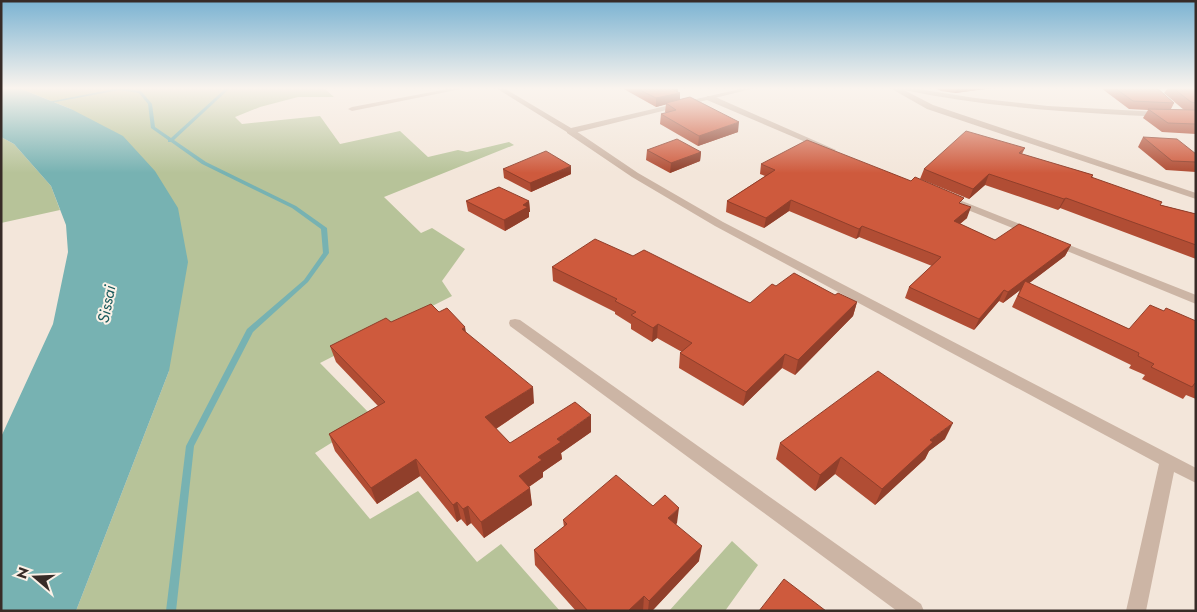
<svg xmlns="http://www.w3.org/2000/svg" width="1197" height="612" font-family="Jost,sans-serif">
<style>
.green{fill:#b7c399}
.water{fill:#77b2b2}
.lines{fill:none;stroke-linecap:round;stroke-linejoin:round}
.stream{fill:#77b2b2;fill-rule:evenodd}
.minor{fill:#ccb5a5;fill-rule:evenodd}
.tertiary{fill:#ccb5a5;fill-rule:evenodd}
.wall{fill:#b14d34}
.shaded-wall{fill:#903f2b}
.building{fill:#ce5a3d;stroke:#903f2b}
.labels{text-anchor:middle;stroke-width:4;stroke-linejoin:round;paint-order:stroke}
.water-label{font-size:16px;font-style:italic;fill:#195a5c;stroke:#fbf1e7}
</style>
<rect width="100%" height="100%" fill="#f3e6da"/>
<path class="green" d="M 19,88 L 324,88 L 334,97 L 298,97 L 260,107 L 235,117 L 242,124 L 320,116 L 340,144 L 400,131 L 428,157 L 458,150 L 467,152 L 509,142 L 514,145 L 384,197 L 421,233 L 432,228 L 465,249 L 442,281 L 452,296 L 320,363 L 373,417 L 315,453 L 370,519 L 418,491 L 477,562 L 501,544 L 560,611 L 76,611 L 169,371 L 71,109 Z
M 1,137 L 14,144 L 51,186 L 60,210 L 1,223 Z
M 732,541 L 758,565 L 725,611 L 669,611 Z"/>
<path class="water" d="M 1,88 L 19,88 L 71,109 L 123,136 L 155,171 L 178,208 L 188,262 L 169,371 L 76,611 L 1,611 L 1,437 L 53,324 L 68,252 L 66,225 L 51,186 L 14,144 L 1,137 Z"/>
<g class="lines">
<path class="stream" d="M 119,88 L 141,91 L 152,104 L 155,127 L 171,138 L 226,88 L 230,88 L 174,140 L 206,162 L 296,206 L 327,228 L 329,253 L 308,282 L 253,332 L 194,446 L 176,611 L 166,611 L 186,446 L 247,329 L 304,280 L 323,253 L 321,229 L 292,208 L 202,164 L 171,142 L 168,142 L 168,140 L 151,128 L 148,104 L 139,93 L 119,90 L 45,104 L 43,103 Z"/>
<path class="minor" d="M 453,88 L 466,88 L 352,111 L 348,109 L 352,107 Z
M 890,88 L 912,88 L 975,98 L 1048,106 L 1196,114 L 1196,118 C 1098,114 1001,110 904,90 L 933,105 L 1196,193 L 1196,199 L 927,109 Z
M 707,96 L 713,96 L 836,150 L 832,153 L 829,152 L 707,100 Z
M 567,129 L 573,129 L 638,173 L 723,222 L 1196,468 L 1196,483 L 1174,472 L 1146,611 L 1126,611 L 1159,464 L 715,226 L 632,177 L 567,133 Z
M 957,199 L 1035,230 L 1036,232 L 1031,235 L 1027,234 L 953,204 L 952,202 Z
M 1054,239 L 1196,295 L 1196,304 L 1050,244 L 1049,242 Z
M 515,319 L 520,320 L 921,604 L 924,611 L 897,611 L 510,326 L 509,323 L 510,320 Z"/>
<path class="tertiary" d="M 496,88 L 504,88 L 571,128 L 744,88 L 755,88 L 570,134 Z"/>
</g>
<path class="wall" d="M 622,88 L 678,88 L 678,92 L 680,93 L 680,100 L 738,132 L 698,146 L 660,124 L 661,114 L 667,113 L 665,112 L 666,104 L 656,107 Z
M 935,88 L 993,88 L 955,93 L 941,91 Z
M 1101,88 L 1157,88 L 1174,103 L 1171,109 L 1184,110 L 1164,93 L 1168,88 L 1196,88 L 1196,134 L 1162,132 L 1143,118 L 1148,110 L 1129,109 Z
M 1143,137 L 1196,154 L 1196,172 L 1166,170 L 1138,147 Z
M 1025,148 L 1022,154 L 1093,175 L 1092,178 L 1161,205 L 1196,214 L 1196,259 L 1060,208 L 1058,210 L 985,185 L 969,199 L 920,179 L 924,169 Z
M 647,150 L 701,152 L 700,161 L 670,173 L 646,160 Z
M 761,164 L 962,204 L 967,218 L 960,224 L 995,240 L 1071,245 L 1065,256 L 1029,283 L 1129,329 L 1164,311 L 1196,321 L 1196,399 L 1186,395 L 1183,399 L 1142,379 L 1145,375 L 1129,368 L 1131,365 L 1012,307 L 1020,290 L 1003,303 L 999,301 L 974,330 L 905,298 L 909,287 L 932,266 L 859,237 L 856,239 L 789,211 L 764,228 L 726,212 L 727,201 L 765,176 L 760,174 Z
M 503,169 L 571,174 L 531,192 L 504,178 Z
M 466,201 L 529,201 L 530,212 L 529,212 L 529,217 L 505,231 L 468,211 Z
M 633,256 L 750,303 L 776,286 L 835,295 L 857,302 L 853,316 L 795,375 L 782,368 L 743,406 L 679,368 L 680,353 L 682,352 L 657,338 L 652,342 L 631,329 L 631,324 L 615,314 L 615,312 L 553,281 L 552,267 Z
M 391,322 L 466,332 L 534,403 L 496,429 L 510,443 L 591,432 L 561,453 L 562,459 L 543,472 L 543,477 L 529,487 L 532,505 L 484,538 L 471,523 L 467,526 L 461,519 L 457,522 L 420,476 L 377,504 L 335,451 L 329,434 L 378,406 L 336,362 L 330,346 Z
M 945,439 L 929,451 L 925,459 L 875,505 L 835,474 L 815,491 L 776,459 L 780,443 Z
M 653,506 L 677,523 L 676,524 L 699,561 L 652,611 L 576,611 L 535,565 L 534,550 L 564,527 L 563,520 Z"/>
<path class="shaded-wall" d="M 670,88 L 678,88 L 678,93 L 680,93 L 680,101 L 656,107 L 656,98 Z
M 957,88 L 993,88 L 955,93 Z
M 739,122 L 738,132 L 698,146 L 699,136 Z
M 701,152 L 700,161 L 670,173 L 671,163 Z
M 571,166 L 571,174 L 531,192 L 530,183 Z
M 989,174 L 985,185 L 969,199 L 973,189 Z
M 1066,198 L 1060,208 L 1058,210 L 1064,199 Z
M 791,200 L 789,211 L 764,228 L 766,218 Z
M 529,201 L 530,212 L 529,212 L 529,217 L 505,231 L 504,220 L 523,205 Z
M 971,207 L 967,218 L 950,232 L 954,221 Z
M 862,226 L 859,237 L 856,239 L 859,229 Z
M 1071,245 L 1065,256 L 1003,303 L 1008,292 Z
M 1004,290 L 999,301 L 974,330 L 979,319 Z
M 857,302 L 853,316 L 795,375 L 798,360 Z
M 658,324 L 657,338 L 652,342 L 653,328 Z
M 465,327 L 468,343 L 462,329 Z
M 785,354 L 782,368 L 743,406 L 746,392 Z
M 533,387 L 534,403 L 488,434 L 485,417 Z
M 591,415 L 591,432 L 561,453 L 562,459 L 543,472 L 543,477 L 521,492 L 519,476 L 557,439 Z
M 953,423 L 945,439 L 929,451 L 925,459 L 875,505 L 882,489 L 930,440 Z
M 841,457 L 835,474 L 815,491 L 820,475 Z
M 416,459 L 420,476 L 377,504 L 371,488 Z
M 530,488 L 532,505 L 484,538 L 481,522 Z
M 457,502 L 461,519 L 457,522 L 453,505 Z
M 468,506 L 471,523 L 467,526 L 463,509 Z
M 679,508 L 677,523 L 666,533 L 668,518 Z
M 702,546 L 699,561 L 652,611 L 648,611 L 649,601 Z
M 644,596 L 643,611 L 628,611 Z"/>
<path class="building" d="M 636,88 L 670,88 L 680,93 L 656,98 Z
M 1115,88 L 1157,88 L 1174,103 L 1133,101 Z
M 1173,88 L 1196,88 L 1196,103 L 1191,102 Z
M 690,97 L 739,122 L 699,136 L 661,114 L 676,110 L 666,103 Z
M 1148,109 L 1196,110 L 1196,124 L 1168,123 Z
M 966,131 L 1025,148 L 1019,153 L 1093,175 L 1091,177 L 1162,202 L 1160,205 L 1196,214 L 1196,245 L 1066,198 L 1064,199 L 989,174 L 973,189 L 924,169 Z
M 1143,137 L 1177,139 L 1196,154 L 1196,162 L 1172,161 Z
M 677,139 L 701,152 L 671,163 L 647,150 Z
M 807,140 L 911,181 L 915,177 L 964,198 L 959,203 L 971,207 L 954,221 L 995,240 L 1019,224 L 1071,245 L 1008,292 L 1004,290 L 979,319 L 909,287 L 941,257 L 862,226 L 859,229 L 791,200 L 766,218 L 727,201 L 775,170 L 761,164 Z
M 546,151 L 571,166 L 530,183 L 503,169 Z
M 499,187 L 529,201 L 523,205 L 528,207 L 504,220 L 466,201 Z
M 595,239 L 633,256 L 644,250 L 750,303 L 772,284 L 776,286 L 794,273 L 835,295 L 838,293 L 857,302 L 798,360 L 785,354 L 746,392 L 680,353 L 692,343 L 658,324 L 653,328 L 631,315 L 636,312 L 615,301 L 617,299 L 552,267 Z
M 1025,281 L 1129,329 L 1150,305 L 1164,311 L 1166,308 L 1196,321 L 1196,383 L 1195,383 L 1192,387 L 1151,367 L 1154,364 L 1138,356 L 1139,353 L 1018,296 Z
M 431,304 L 439,312 L 447,308 L 465,327 L 462,329 L 533,387 L 485,417 L 510,443 L 575,402 L 591,415 L 557,439 L 561,442 L 538,457 L 542,460 L 519,476 L 530,488 L 481,522 L 468,506 L 463,509 L 457,502 L 453,505 L 416,459 L 371,488 L 329,434 L 385,402 L 330,346 L 386,318 L 391,322 Z
M 878,371 L 953,423 L 930,440 L 933,442 L 882,489 L 841,457 L 820,475 L 780,443 Z
M 616,475 L 653,506 L 665,495 L 679,508 L 668,518 L 702,546 L 649,601 L 644,596 L 628,611 L 588,611 L 534,550 L 567,524 L 563,520 Z
M 784,579 L 826,611 L 759,611 Z"/>
<linearGradient id="sky" x2="0" y2="1"><stop stop-color="#7bb3d2"/><stop offset="0.51" stop-color="#faf4ee"/><stop offset="1" stop-color="#faf4ee" stop-opacity="0"/></linearGradient>
<rect width="1197" height="173" fill="url(#sky)"/>
<g class="labels">
<g class="water-label">
<text transform="translate(106 304) rotate(-79)" y="6">Sissai</text>
</g>
</g>
<rect width="1197" height="612" fill="none" stroke="#372b27" stroke-width="5"/>
<g transform="translate(35 577) rotate(289)" stroke="#fbf1e7" stroke-width="4" paint-order="stroke">
<path d="M0-4L9 19L0 12L-9 19Z" fill="#372b27"/>
<text y="-8" font-size="14" font-weight="bold" text-anchor="middle" fill="#372b27">N</text>
</g>
</svg>
